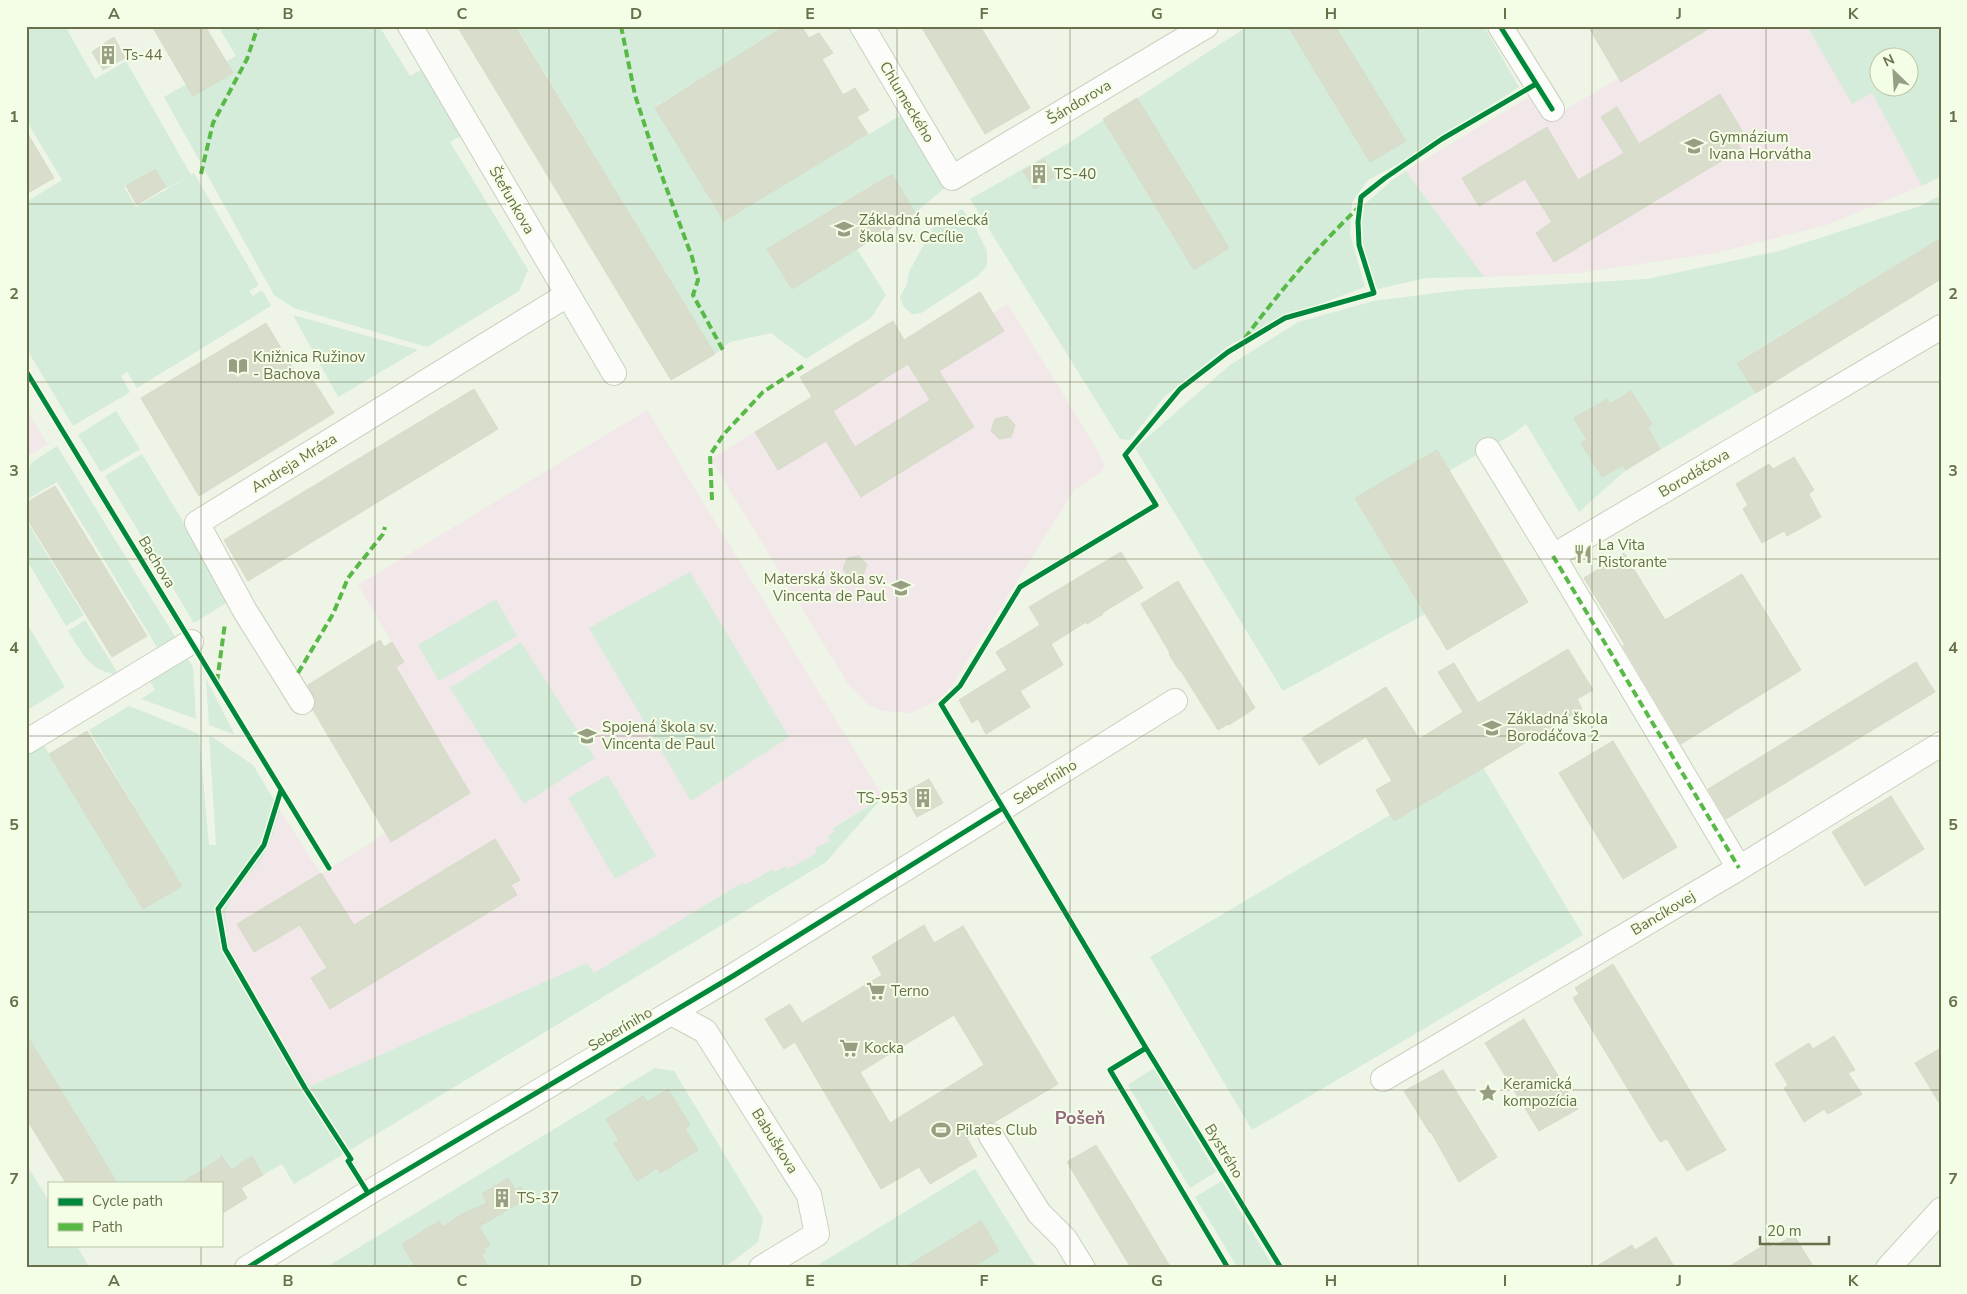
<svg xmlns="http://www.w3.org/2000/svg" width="1967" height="1294" font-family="'Nunito Sans',sans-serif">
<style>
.education{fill:#f2e7e9;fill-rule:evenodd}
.green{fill:#d5ecda;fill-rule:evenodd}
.building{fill:#d8ddcc;stroke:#d7dcc9;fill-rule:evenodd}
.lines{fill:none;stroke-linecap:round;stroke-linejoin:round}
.street-casing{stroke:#cbd0bf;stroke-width:26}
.street{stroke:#fcfdfb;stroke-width:24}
.quiet{stroke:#58b947;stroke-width:4;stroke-dasharray:8 4;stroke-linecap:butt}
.cycleway-casing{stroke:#f4fee6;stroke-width:8}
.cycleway{stroke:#00873e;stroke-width:5}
.grid{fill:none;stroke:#696f4a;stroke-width:1;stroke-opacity:0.55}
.labels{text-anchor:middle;stroke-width:4;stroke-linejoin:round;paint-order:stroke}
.poi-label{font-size:15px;fill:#696f4a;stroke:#f4fee6;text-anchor:start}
.street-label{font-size:15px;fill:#696f4a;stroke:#f4fee6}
.quarter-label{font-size:18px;font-weight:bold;fill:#92667d;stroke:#f4fee6}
.neatline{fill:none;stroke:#696f4a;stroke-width:2}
.grid-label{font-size:16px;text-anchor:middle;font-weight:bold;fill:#696f4a}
</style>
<rect width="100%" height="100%" fill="#eef4e6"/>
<path class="education" d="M 1588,26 L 1941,26 L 1941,176 L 1922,186 L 1826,225 L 1716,253 L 1577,273 L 1484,277 L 1406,171 L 1529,97 L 1544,122 L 1619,78 ZM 1880,58 L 1910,58 L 1910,88 L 1880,88 Z
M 980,292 L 993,313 L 1008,304 L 1102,458 L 1104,465 L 1101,472 L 1074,490 L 950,688 L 938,700 L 911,713 L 884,711 L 869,706 L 850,687 L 711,459 L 812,397 L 800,377 L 893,321 L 904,340 Z
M 26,409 L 48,444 L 26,457 Z
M 647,410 L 883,797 L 833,827 L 835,832 L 830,840 L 818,853 L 787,870 L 786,867 L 775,872 L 772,869 L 745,886 L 743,882 L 594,973 L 587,963 L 310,1086 L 243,976 L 231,951 L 226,930 L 225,913 L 233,895 L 261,860 L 272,838 L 280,810 L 321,874 L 386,833 L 300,690 L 380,640 L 384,647 L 392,642 L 358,585 Z"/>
<path class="green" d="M 26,26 L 65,26 L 95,79 L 126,61 L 191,175 L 194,173 L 259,285 L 249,291 L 253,296 L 262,290 L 271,306 L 137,388 L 127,372 L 121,376 L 130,392 L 73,426 L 26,348 L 26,202 L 62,180 L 26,120 ZM 155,168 L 167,188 L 188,177 L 136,207 L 124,187 Z
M 218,26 L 379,26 L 410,76 L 424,68 L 464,134 L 450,142 L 528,270 L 519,291 L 427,347 L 294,308 L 274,295 L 164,97 L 236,56 Z
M 516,26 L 787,26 L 655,107 L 724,221 L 906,112 L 948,185 L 915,213 L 891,174 L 767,249 L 857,249 L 886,295 L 871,318 L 806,359 L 771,333 L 730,342 L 715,354 Z
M 1248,26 L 1484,26 L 1519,87 L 1417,154 L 1368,180 L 1352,202 L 1350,234 L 1365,287 L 1280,319 L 1230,345 L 1164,397 L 1130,440 L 1120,439 L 970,199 L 1070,142 Z
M 1807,26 L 1941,26 L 1941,176 L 1922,186 L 1872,93 L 1852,104 ZM 1880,58 L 1910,58 L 1910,88 L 1880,88 Z
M 1406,171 L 1484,277 L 1426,278 L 1377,289 L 1361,242 L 1362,207 L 1391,181 Z
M 1941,195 L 1941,238 L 1737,362 L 1756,393 L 1626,470 L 1579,512 L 1526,424 L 1513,434 L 1449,471 L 1437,451 L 1355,498 L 1425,614 L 1283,691 L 1135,448 L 1230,365 L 1298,322 L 1374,301 L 1460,290 L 1647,279 L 1779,251 L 1920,206 Z
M 962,209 L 976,229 L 987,251 L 987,266 L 978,276 L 921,313 L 912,314 L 904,307 L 900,297 L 907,284 L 909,272 L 934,226 Z
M 293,315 L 418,350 L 338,397 Z
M 116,411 L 140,449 L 101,472 L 78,435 Z
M 57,446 L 179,643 L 161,654 L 57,482 L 26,500 L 26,481 L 31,463 Z
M 142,454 L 231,600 L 194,623 L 105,476 Z
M 29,525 L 84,615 L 66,626 L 26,559 L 26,526 Z
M 690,572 L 789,737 L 691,801 L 589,628 Z
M 496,599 L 517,636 L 439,681 L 418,645 Z
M 85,620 L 119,675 C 89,671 83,654 68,631 Z
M 26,622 L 65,687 L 26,711 Z
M 521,642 L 595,758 L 524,804 L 450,688 Z
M 185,655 L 193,667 L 196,719 L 141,699 L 155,690 L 148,678 Z
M 206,679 L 235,735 L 209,725 Z
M 129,706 L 199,734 L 209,845 L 216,845 L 209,735 L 253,765 L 280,810 L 272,838 L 261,860 L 233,895 L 225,913 L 226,930 L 231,951 L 243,976 L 310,1086 L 587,963 L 594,973 L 743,882 L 745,885 L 773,869 L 775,872 L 786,866 L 788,869 L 817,853 L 815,848 L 830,841 L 828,835 L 835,832 L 833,828 L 883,797 L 826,862 L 294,1184 L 282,1164 L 263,1175 L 252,1156 L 230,1170 L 222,1157 L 181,1183 L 117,1183 L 26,1034 L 26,747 L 40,739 L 143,909 L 181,886 L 89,730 Z
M 1480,762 L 1583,935 L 1252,1130 L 1150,957 Z
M 608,775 L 656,856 L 615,879 L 568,798 Z
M 655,1068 L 674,1071 L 763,1218 L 758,1242 L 724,1268 L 325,1268 Z
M 1154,1068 L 1216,1172 L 1190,1188 L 1128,1085 Z
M 26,1164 L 49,1201 L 49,1245 L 76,1245 L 90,1268 L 26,1268 Z
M 975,1169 L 1037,1268 L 813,1268 Z
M 1222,1181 L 1274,1268 L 1238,1268 L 1195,1197 Z"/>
<path class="building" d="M 152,26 L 205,26 L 233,73 L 193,96 Z
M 457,26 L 515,26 L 715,354 L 671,380 Z
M 785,26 L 801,26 L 809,38 L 819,33 L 833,53 L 822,59 L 843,95 L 855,88 L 869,110 L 857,117 L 868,134 L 724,221 L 655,108 Z
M 921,26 L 980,26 L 1030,108 L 985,134 Z
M 1288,26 L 1335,26 L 1406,141 L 1370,162 Z
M 1588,26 L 1713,26 L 1621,82 Z
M 114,37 L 125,58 L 103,70 L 92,52 Z
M 1720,94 L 1744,134 L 1736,140 L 1741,149 L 1554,262 L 1536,233 L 1552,222 L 1525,179 L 1479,206 L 1462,178 L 1547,127 L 1578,180 L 1624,153 L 1601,117 L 1617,107 L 1639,144 Z
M 1137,98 L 1229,248 L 1194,270 L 1103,119 Z
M 26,131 L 54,178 L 26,194 Z
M 1044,159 L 1055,177 L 1034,189 L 1023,171 Z
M 155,169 L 166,187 L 137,205 L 126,186 Z
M 892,174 L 915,213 L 792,289 L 767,249 Z
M 1941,238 L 1941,279 L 1756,393 L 1737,363 Z
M 980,292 L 1004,331 L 939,371 L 974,427 L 861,497 L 826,441 L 778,470 L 755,432 L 812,397 L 800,377 L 893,321 L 904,340 ZM 908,364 L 930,400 L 855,447 L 833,411 Z
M 266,323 L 302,383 L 311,377 L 334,413 L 199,496 L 141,398 Z
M 474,389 L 498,429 L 248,581 L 224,540 Z
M 1631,391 L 1652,424 L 1648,428 L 1660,449 L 1626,470 L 1623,465 L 1602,477 L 1581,443 L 1587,440 L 1574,418 L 1607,399 L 1610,404 Z
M 1007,416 L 1015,425 L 1011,437 L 999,439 L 991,431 L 995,419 Z
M 1437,450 L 1528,602 L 1447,650 L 1355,498 Z
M 1794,457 L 1814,490 L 1809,494 L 1821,517 L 1787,536 L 1784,531 L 1762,543 L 1743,509 L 1748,505 L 1736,484 L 1769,464 L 1773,469 Z
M 55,486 L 147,636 L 112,657 L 26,517 L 26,503 Z
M 1121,552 L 1143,588 L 1102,613 L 1103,614 L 1087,624 L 1086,622 L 1051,644 L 1063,665 L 1020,691 L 1030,707 L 986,734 L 978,719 L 972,723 L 959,700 L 1007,670 L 996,652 L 1040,625 L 1029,607 Z
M 1624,553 L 1665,620 L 1742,574 L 1801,670 L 1681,744 L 1623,646 L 1625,645 L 1584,578 Z
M 859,556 L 867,564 L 863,576 L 851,578 L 843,570 L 847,558 Z
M 1178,581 L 1255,708 L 1229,725 L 1228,724 L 1218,730 L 1181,671 L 1180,671 L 1175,664 L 1169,654 L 1170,653 L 1141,604 Z
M 380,640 L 384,647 L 392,642 L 404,662 L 396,667 L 470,793 L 391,842 L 313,710 L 316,701 L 308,685 Z
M 1568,649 L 1593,690 L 1577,699 L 1582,709 L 1394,821 L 1376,790 L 1392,781 L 1366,737 L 1319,765 L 1302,738 L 1386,687 L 1419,739 L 1463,712 L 1438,672 L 1454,663 L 1478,703 Z
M 1916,662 L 1935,692 L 1726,819 L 1708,789 Z
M 87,731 L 182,886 L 143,909 L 49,754 Z
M 1613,741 L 1677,847 L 1623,879 L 1559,773 Z
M 929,779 L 943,803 L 917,817 L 903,793 Z
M 1891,796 L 1924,849 L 1865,886 L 1832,832 Z
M 495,839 L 520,880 L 511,885 L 517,895 L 330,1009 L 311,978 L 327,968 L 300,925 L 254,952 L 237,924 L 321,873 L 354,925 Z
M 924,925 L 934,943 L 963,926 L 1058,1084 L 993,1123 L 984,1124 L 978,1131 L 967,1138 L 977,1156 L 930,1184 L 919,1167 L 881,1189 L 795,1042 L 784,1049 L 765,1019 L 790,1004 L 802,1023 L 882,975 L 872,957 ZM 954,1015 L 984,1065 L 890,1123 L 860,1072 Z
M 1613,964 L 1726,1150 L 1687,1171 L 1667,1139 L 1660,1142 L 1573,998 L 1579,994 L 1575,988 Z
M 1524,1019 L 1578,1109 L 1539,1131 L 1485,1043 Z
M 26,1034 L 89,1136 L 117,1183 L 66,1183 L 51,1159 L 26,1118 Z
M 1834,1036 L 1855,1070 L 1848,1073 L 1862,1094 L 1828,1114 L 1824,1109 L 1804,1122 L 1784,1088 L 1788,1085 L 1775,1064 L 1809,1043 L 1813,1049 Z
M 1941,1048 L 1941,1106 L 1915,1063 Z
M 1443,1070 L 1497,1157 L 1459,1182 L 1431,1132 L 1430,1133 L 1404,1091 Z
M 668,1089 L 690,1125 L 685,1129 L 698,1150 L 660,1173 L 657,1168 L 637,1181 L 614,1143 L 619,1140 L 606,1119 L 643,1096 L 647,1102 Z
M 1096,1145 L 1129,1198 L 1171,1268 L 1131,1268 L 1067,1162 Z
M 221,1155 L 231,1170 L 252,1156 L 263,1175 L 241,1188 L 247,1198 L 221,1214 L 221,1183 L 181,1183 L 221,1158 Z
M 508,1178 L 515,1190 L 521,1187 L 527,1198 L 479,1227 L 490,1245 L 484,1248 L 486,1252 L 481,1254 L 489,1268 L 416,1268 L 402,1244 L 439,1221 L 443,1227 L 460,1215 L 487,1203 L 482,1194 Z
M 981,1221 L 999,1251 L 971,1268 L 904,1268 Z
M 1794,1235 L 1814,1268 L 1727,1268 L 1769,1242 L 1773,1247 Z
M 1656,1237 L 1675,1268 L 1594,1268 L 1632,1245 L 1635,1250 Z"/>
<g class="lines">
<g class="street-casing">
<path id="street" d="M 410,26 L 614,373
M 862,26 L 952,178 L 1206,26
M 1500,26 L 1552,109
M 1488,450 L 1553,556 L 1941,327
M 1553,556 L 1739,868
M 302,702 L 245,611 L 197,523 L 567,295
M 26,742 L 191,642
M 671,1013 L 705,1031 L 809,1195 L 817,1234 L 761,1268
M 1383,1079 L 1739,868 L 1941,744
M 991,1136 L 1039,1213 L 1065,1239 L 1083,1268
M 247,1268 L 368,1193 L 733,976 L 1175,701
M 1888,1268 L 1941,1210"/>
</g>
<use href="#street" class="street"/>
<path class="quiet" d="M 621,26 L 635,95 L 656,160 L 692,257 L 698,280 L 693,295 L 724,352
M 201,174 L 213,123 L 247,59 L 258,26
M 1245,338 C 1280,291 1318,246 1360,206
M 712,500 L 710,455 L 724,434 L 763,392 L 803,366
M 1553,556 L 1739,868
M 298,673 L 333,614 L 348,578 L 383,534 L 385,527
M 217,682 L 225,623"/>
<g class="cycleway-casing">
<path id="cycleway" d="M 1500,26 L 1552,109
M 26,371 L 329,868
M 281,790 L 264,845 L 218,909 L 225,949 L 305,1088 L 351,1159 L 348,1161 L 368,1193
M 1146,1048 L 1110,1070 L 1228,1268
M 247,1268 L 368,1193 L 733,976 L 1003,808
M 1281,1268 L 1146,1048 L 941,704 L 960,686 L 1020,587 L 1156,505 L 1125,455 L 1180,389 L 1228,352 L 1285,318 L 1374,293 L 1359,245 L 1358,222 L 1361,197 L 1385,178 L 1442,139 L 1536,84"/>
</g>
<use href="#cycleway" class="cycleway"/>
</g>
<path class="grid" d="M 201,26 L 201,1183M 375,26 L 375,1268M 549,26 L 549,1268M 723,26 L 723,1268M 897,26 L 897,1268M 1070,26 L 1070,1268M 1244,26 L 1244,1268M 1418,26 L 1418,1268M 1592,26 L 1592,1268M 1766,26 L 1766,1268M 26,204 L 1941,204M 26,382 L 1941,382M 26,559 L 1941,559M 26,736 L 1941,736M 26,912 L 1941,912M 26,1090 L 1941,1090M 201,1245 L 201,1268"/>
<defs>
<g id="building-bare" transform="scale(1.5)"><path d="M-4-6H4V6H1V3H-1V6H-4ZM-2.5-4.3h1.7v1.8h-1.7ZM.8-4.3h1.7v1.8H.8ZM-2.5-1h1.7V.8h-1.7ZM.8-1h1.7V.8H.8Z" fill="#989e81" stroke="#f4fee6" stroke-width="2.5" paint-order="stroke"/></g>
<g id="school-bare" transform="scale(1.5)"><path d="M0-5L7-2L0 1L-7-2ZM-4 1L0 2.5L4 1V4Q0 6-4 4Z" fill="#989e81" stroke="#f4fee6" stroke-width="2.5" paint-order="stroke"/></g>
<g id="library-bare" transform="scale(1.5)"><path d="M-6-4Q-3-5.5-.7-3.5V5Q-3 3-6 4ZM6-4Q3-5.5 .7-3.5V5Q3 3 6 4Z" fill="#989e81" stroke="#f4fee6" stroke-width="2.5" paint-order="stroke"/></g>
<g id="restaurant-bare" transform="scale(1.5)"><path d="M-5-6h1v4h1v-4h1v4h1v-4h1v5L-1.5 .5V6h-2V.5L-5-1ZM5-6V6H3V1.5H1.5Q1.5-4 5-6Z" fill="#989e81" stroke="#f4fee6" stroke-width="2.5" paint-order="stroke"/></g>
<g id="supermarket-bare" transform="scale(1.5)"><path d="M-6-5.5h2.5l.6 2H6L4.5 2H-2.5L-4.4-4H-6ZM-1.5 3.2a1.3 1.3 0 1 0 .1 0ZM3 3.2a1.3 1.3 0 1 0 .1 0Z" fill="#989e81" stroke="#f4fee6" stroke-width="2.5" paint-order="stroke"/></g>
<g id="sight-bare" transform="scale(1.5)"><path d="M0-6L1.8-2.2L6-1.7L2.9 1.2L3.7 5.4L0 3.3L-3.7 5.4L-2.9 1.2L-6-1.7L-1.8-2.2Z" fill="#989e81" stroke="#f4fee6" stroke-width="2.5" paint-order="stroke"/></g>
<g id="stadium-bare" transform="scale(1.5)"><path d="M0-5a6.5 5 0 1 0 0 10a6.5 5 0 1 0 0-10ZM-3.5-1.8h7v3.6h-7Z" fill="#989e81" stroke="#f4fee6" stroke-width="2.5" paint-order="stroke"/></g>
</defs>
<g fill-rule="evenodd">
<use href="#building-bare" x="108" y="55"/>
<use href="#school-bare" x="1694" y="146"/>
<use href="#building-bare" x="1039" y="174"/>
<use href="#school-bare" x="844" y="229"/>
<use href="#library-bare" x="238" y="366"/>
<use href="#restaurant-bare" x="1583" y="554"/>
<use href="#school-bare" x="901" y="588"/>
<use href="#school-bare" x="1492" y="728"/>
<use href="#school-bare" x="587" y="736"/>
<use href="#building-bare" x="923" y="798"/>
<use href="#supermarket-bare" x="876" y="991"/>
<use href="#supermarket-bare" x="849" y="1048"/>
<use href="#sight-bare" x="1488" y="1093"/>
<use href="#stadium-bare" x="941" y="1130"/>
<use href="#building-bare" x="502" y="1198"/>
</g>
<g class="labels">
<g class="poi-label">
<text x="123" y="60">Ts-44</text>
<text x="1709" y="142">Gymnázium<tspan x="1709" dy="17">Ivana Horvátha</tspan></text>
<text x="1054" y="179">TS-40</text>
<text x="859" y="225">Základná umelecká<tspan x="859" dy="17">škola sv. Cecílie</tspan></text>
<text x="253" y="362">Knižnica Ružinov<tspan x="253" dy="17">- Bachova</tspan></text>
<text x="1598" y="550">La Vita<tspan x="1598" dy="17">Ristorante</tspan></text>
<text x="886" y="584" text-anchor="end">Materská škola sv.<tspan x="886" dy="17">Vincenta de Paul</tspan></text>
<text x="1507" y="724">Základná škola<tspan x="1507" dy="17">Borodáčova 2</tspan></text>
<text x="602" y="732">Spojená škola sv.<tspan x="602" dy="17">Vincenta de Paul</tspan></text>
<text x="908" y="803" text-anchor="end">TS-953</text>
<text x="891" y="996">Terno</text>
<text x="864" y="1053">Kocka</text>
<text x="1503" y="1089">Keramická<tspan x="1503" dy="17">kompozícia</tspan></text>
<text x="956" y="1135">Pilates Club</text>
<text x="517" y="1203">TS-37</text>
</g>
<g class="street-label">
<text transform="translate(907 102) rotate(59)" y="5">Chlumeckého</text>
<text transform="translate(1079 102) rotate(-31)" y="5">Šándorova</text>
<text transform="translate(512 200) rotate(60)" y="5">Štefunkova</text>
<text transform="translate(294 463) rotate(-32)" y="5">Andreja Mráza</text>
<text transform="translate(1694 473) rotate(-31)" y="5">Borodáčova</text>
<text transform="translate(157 562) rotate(59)" y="5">Bachova</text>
<text transform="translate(1045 782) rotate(-32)" y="5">Seberíniho</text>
<text transform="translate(1663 913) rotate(-31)" y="5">Bancíkovej</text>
<text transform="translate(620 1029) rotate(-31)" y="5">Seberíniho</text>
<text transform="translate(775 1141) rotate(58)" y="5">Babuškova</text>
<text transform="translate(1224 1151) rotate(59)" y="5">Bystrého</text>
</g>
<g class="quarter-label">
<text x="1080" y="1124">Pošeň</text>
</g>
</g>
<rect width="1967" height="1294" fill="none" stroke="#f4fee6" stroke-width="55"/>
<rect x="48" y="1182" width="175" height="65" fill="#f4fee6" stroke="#bcc5a8"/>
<rect x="58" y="1198" width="25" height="8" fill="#00873e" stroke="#bcc5a8"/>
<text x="92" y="1206" font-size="15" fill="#696f4a">Cycle path</text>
<rect x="58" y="1223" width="25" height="8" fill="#58b947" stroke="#bcc5a8"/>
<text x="92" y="1232" font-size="15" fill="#696f4a">Path</text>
<g transform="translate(1894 72) rotate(335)"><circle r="24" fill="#f4fee6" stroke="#bcc5a8"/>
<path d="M0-4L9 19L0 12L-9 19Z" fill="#989e81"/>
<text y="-8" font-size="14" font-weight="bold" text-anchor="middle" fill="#696f4a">N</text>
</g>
<path d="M1760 1236v8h69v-8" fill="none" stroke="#696f4a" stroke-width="2.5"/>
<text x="1767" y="1236" font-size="15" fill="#696f4a" stroke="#f4fee6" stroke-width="4" paint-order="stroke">20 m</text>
<rect x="28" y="28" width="1912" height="1238" class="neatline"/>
<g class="grid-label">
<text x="114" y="19">A</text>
<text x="288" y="19">B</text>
<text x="462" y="19">C</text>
<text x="636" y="19">D</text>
<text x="810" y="19">E</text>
<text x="984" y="19">F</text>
<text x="1157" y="19">G</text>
<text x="1331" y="19">H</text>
<text x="1505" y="19">I</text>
<text x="1679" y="19">J</text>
<text x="1853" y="19">K</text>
<text x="14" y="122">1</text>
<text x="1953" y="122">1</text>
<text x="14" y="299">2</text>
<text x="1953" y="299">2</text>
<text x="14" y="476">3</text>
<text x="1953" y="476">3</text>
<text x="14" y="653">4</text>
<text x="1953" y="653">4</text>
<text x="14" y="830">5</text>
<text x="1953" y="830">5</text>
<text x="14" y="1007">6</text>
<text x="1953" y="1007">6</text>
<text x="14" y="1184">7</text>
<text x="1953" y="1184">7</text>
<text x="114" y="1286">A</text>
<text x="288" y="1286">B</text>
<text x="462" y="1286">C</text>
<text x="636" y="1286">D</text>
<text x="810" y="1286">E</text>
<text x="984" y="1286">F</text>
<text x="1157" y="1286">G</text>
<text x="1331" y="1286">H</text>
<text x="1505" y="1286">I</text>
<text x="1679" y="1286">J</text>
<text x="1853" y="1286">K</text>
</g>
</svg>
